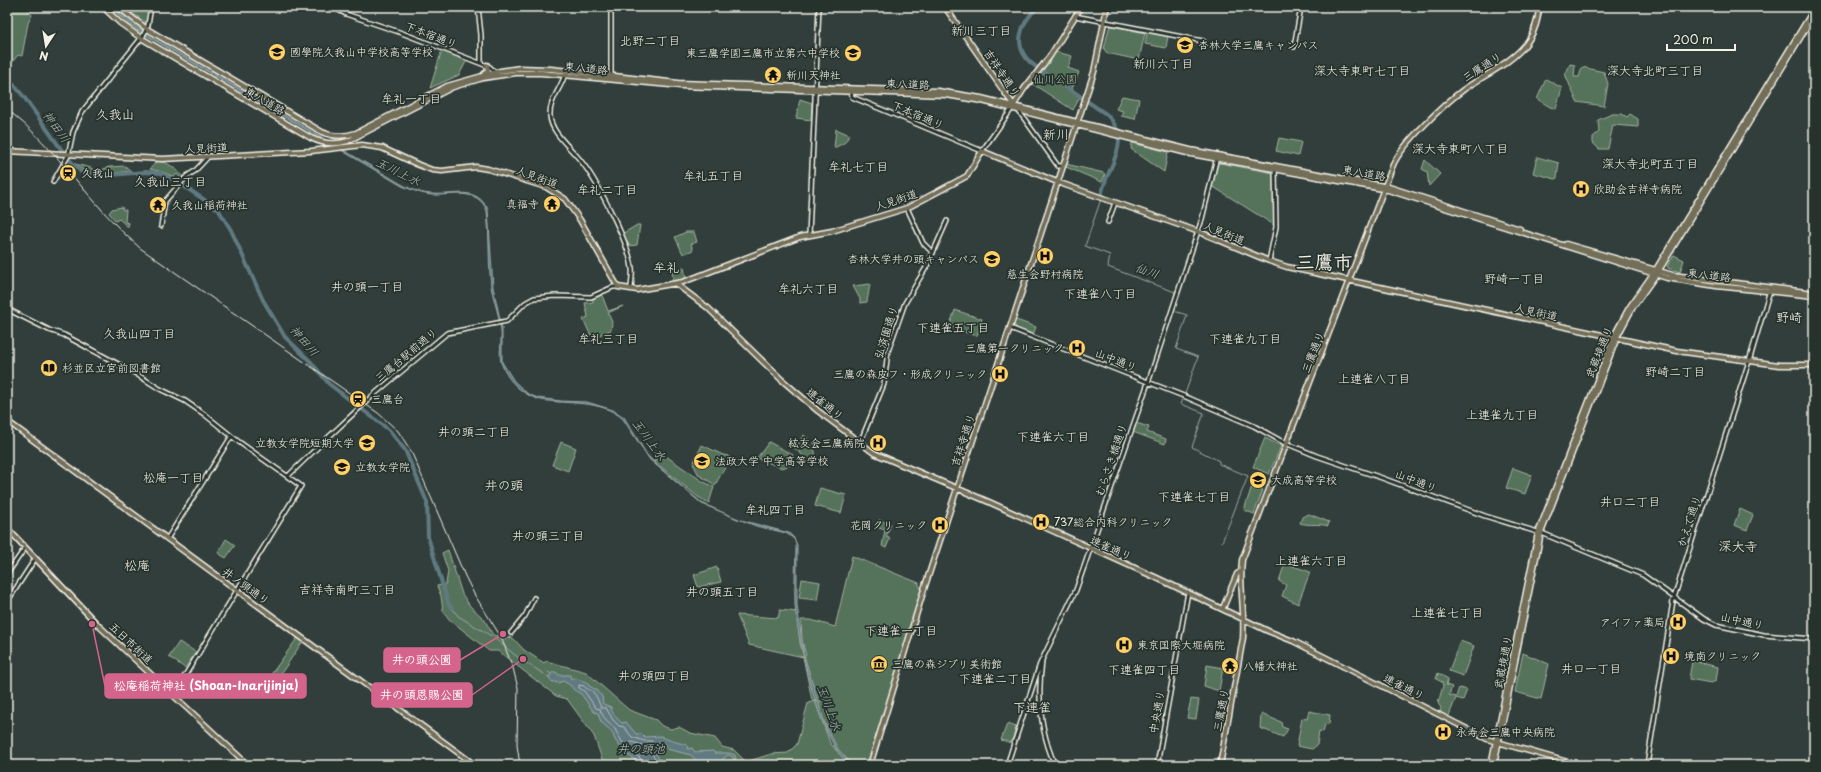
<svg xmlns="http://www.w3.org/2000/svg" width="1821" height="772" font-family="'Playpen Sans','Klee One',sans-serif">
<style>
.green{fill:#55725a;stroke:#a4b2a1}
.water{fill:#607a81;stroke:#9baaaa}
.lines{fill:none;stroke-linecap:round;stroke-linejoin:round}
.shore{stroke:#b9c1bf;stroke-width:1}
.stream{stroke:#9baaaa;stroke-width:1}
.river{stroke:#607a81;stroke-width:4}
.minor-casing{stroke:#f4f1e8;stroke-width:6}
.major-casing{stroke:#f4f1e8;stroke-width:7}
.minor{stroke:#26332d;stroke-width:3}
.major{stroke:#726e59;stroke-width:4}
.rail{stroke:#f4f1e8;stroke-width:1}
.labels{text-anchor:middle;stroke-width:3.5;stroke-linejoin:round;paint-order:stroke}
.street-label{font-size:11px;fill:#f4f1e8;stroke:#26332d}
.poi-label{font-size:11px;fill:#f4f1e8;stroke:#26332d;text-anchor:start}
.park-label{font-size:11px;fill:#b4beaf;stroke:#26332d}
.neighbourhood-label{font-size:12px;fill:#f4f1e8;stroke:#26332d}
.water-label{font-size:12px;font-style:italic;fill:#b1bbba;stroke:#26332d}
.quarter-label{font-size:13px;fill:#f4f1e8;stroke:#26332d}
.town-label{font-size:19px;font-weight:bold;fill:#f4f1e8;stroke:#26332d}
.leader{fill:none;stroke:#d4648c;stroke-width:1.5}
.callout-dot{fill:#d4648c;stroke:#26332d;stroke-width:1.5}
.callout{fill:#d4648c;stroke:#d4648c;stroke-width:1.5}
.callout-label{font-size:12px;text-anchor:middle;font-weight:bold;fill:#fff}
</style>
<rect width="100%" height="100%" fill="#313e3b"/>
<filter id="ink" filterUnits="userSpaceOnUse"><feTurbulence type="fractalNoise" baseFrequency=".025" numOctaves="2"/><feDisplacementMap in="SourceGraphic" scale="8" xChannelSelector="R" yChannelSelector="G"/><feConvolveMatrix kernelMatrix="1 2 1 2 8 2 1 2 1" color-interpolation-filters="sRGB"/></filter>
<g filter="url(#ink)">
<path class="green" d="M 7,7 L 26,7 L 32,15 L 28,23 L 22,56 L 18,55 L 7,68 Z
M 106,7 L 116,7 L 143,29 L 140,35 L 114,15 Z
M 129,7 L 149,7 L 147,23 L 132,13 Z
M 1111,26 L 1145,33 L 1139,60 L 1107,53 L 1104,49 L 1109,28 Z
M 1147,32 L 1168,36 L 1166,48 L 1145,44 Z
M 442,50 L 467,60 L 459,75 L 430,88 Z
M 1056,52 L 1072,56 L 1068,68 L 1079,72 L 1072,89 L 1081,95 L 1073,110 L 1031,83 Z
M 1570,64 L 1575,65 L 1574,77 L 1579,77 L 1582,67 L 1604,72 L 1608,84 L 1604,106 L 1577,102 L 1565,74 L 1567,71 Z
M 1546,79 L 1562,88 L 1556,109 L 1550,107 L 1537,99 Z
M 1122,96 L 1139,99 L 1135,119 L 1121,116 L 1123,111 L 1116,109 Z
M 800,99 L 812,103 L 811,120 L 796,118 Z
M 1612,114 L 1622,114 L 1627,117 L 1630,114 L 1638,119 L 1638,127 L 1613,125 L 1608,149 L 1599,149 L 1593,143 L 1593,137 L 1599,132 L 1598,120 Z
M 836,129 L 850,135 L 844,143 L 834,148 Z
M 1279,138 L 1301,142 L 1298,156 L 1276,151 Z
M 1132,143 L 1168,152 L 1164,172 L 1131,149 Z
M 1537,157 L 1559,163 L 1557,178 L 1555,179 L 1533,173 Z
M 1425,160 L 1440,174 L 1429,186 L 1427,172 L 1422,169 Z
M 157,161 C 168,161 177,170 184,178 L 182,180 L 177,174 L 174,177 L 163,172 L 150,169 Z
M 1220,163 L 1273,173 L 1274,225 L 1212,186 L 1217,165 Z
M 75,164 L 91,168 L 96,172 L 109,167 L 125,166 L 131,171 C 112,173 90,179 75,164 Z
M 1066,164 L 1104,173 L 1105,175 L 1102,182 L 1066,167 Z
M 122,207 L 123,210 L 126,210 L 125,222 L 129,223 L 128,227 L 119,219 L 116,221 L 109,213 L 112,209 Z
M 637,225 L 640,225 L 637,245 L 628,246 L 622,234 Z
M 686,232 L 694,232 L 697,242 L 691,244 L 693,250 L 683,254 L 675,237 Z
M 1674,255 L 1684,260 L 1680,272 L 1668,268 L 1667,266 Z
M 671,261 L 675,261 L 676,268 L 684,267 L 686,279 L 673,281 Z
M 870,284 L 867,302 L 860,303 L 860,299 L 853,286 Z
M 602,295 L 608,311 L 623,306 L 608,313 L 612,322 L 611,330 L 592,338 L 583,319 L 588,317 L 585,303 L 593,302 L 593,298 Z
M 955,310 L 982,319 L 977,336 L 949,327 Z
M 1016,320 L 1036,327 L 1033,335 L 1017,329 L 1014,324 Z
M 1136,423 L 1149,427 L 1147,432 L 1166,439 L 1165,444 L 1133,432 Z
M 804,435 C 811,442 817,449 815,460 L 806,458 L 794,448 Z
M 1265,438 L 1281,446 L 1269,474 L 1253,467 Z
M 561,442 L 576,448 L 568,471 L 552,465 Z
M 769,442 L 793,455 L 788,466 L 782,468 L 757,458 Z
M 702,445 L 723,455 L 729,456 L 726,466 L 715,485 L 699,475 L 693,464 Z
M 660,452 L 702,481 L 714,487 L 709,503 L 698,497 L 654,461 Z
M 1513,468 L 1532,475 L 1525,494 L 1506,488 Z
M 1252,486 L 1263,490 L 1254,514 L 1244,510 Z
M 820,488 L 846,495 L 841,513 L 815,506 Z
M 1740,509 L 1753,515 L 1747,530 L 1734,525 Z
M 1309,514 L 1329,522 L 1328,526 C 1319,523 1309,526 1300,523 L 1302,517 Z
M 879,520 L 891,524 L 886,537 L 890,538 L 886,548 L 882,546 L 885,530 L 876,527 Z
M 226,539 L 235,545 L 226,558 L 218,553 Z
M 448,550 L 462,594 L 470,606 L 484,619 L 493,635 L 502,637 L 504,639 L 508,637 L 513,638 L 524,650 L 544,663 L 546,661 L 586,672 L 629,710 L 656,720 L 662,726 L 671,729 L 679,727 L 690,733 L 715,738 L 722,747 L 734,750 L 746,762 L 771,754 L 788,753 L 797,744 L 808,703 L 815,701 L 830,743 L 849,765 L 609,765 L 602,759 L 594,736 L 567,699 L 556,696 L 498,651 L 489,651 L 449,619 L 443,611 L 441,596 L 437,586 L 446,584 L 448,571 L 442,553 Z
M 852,556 L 919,583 L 919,586 L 922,588 L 868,765 L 853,765 L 834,746 L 819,709 L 819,703 L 822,701 L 812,700 L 803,657 L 749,645 L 737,615 L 778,618 L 780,610 L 797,612 L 800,643 L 804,657 L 806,655 L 802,641 L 801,620 L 811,620 L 835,627 Z
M 1285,563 L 1310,572 L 1298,604 L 1282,596 L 1286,585 L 1279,581 Z
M 717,567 L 721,582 L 698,587 L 694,575 Z
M 802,579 L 820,582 L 817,600 L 799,598 Z
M 298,637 L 303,641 L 276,681 L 270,676 Z
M 1460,641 L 1474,646 L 1463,676 L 1449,671 Z
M 179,642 L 196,652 L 185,668 L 169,657 Z
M 1523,653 L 1549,664 L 1541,699 L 1515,692 Z
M 1692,661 L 1718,667 L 1716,681 L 1711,683 L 1689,679 Z
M 1207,665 L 1223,668 L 1219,691 L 1204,686 Z
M 1438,673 L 1448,679 L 1446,685 L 1452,687 L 1449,695 L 1456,697 L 1459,688 L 1467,690 L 1463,700 L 1456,698 L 1448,718 L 1440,714 L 1441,708 L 1438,703 L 1443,686 L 1442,682 L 1436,679 Z
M 1191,699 L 1199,700 L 1196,719 L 1187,718 Z
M 1309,711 L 1330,715 L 1329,724 L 1325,724 L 1323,732 L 1319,731 L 1317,745 L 1312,749 L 1297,746 L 1302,718 L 1307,719 Z
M 1261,714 L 1281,722 L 1282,727 L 1288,729 L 1283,737 L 1260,728 Z
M 1007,724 L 1017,727 L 1011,743 L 1001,740 Z"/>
<path class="water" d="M 111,7 L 143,32 L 403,185 C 413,190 422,194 433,194 C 455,196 475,185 488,209 L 493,287 L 502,328 L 502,362 L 514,381 L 528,394 L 538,398 L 561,401 L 587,402 L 613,410 L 624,417 L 647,455 L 656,464 L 702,503 L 737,519 L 789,533 L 794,538 L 797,545 L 797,605 L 804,655 L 825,724 L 838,749 L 852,765 C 821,751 797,637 795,605 C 794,584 796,564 796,544 L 794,539 L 786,533 L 756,526 L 702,504 L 650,460 L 623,419 C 601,399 569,405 541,400 C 524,396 508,382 502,365 C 498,356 502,342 501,332 C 500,317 494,302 491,287 C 488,262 490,236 487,211 C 478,187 452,196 432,195 C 422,194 412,190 402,186 L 142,33 L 125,21 Z
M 553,672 L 556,672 L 559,675 L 570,675 L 571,679 L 576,678 L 588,683 L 589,686 L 597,690 L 597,692 L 602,696 L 603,704 L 611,707 C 611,713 618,719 622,723 L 626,722 L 636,734 L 642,734 L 645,737 L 661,736 C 666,740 681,743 687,745 L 688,749 L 692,748 L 695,752 L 713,751 L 715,753 L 729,753 L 735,755 L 736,759 L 734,759 L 737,761 L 737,765 L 733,765 L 736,762 L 733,761 L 733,757 L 728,755 L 723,759 L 725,765 L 706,765 L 696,761 L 691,755 L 667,749 L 667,746 L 661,743 L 656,745 C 653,753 659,759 665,765 L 638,765 L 637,761 L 626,754 L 615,740 L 612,732 L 601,722 L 598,713 L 594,712 L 581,694 L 574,690 L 570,685 L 563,681 L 558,683 L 551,681 L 549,677 Z"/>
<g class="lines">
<path class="shore" d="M 632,742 L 645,746 L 646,754 L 644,755 L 632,747 L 630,744 Z
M 642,765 L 640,758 C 628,750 623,745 616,731 C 612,722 604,722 600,709 L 596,708 L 584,691 L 579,688 L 579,685 L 584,686 C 587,690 590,689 593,692 C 597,696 599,703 601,708 L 606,708 L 613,720 L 619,726 L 624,727 L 632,737 L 644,741 L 652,741 C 651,751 652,757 659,765"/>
<path class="stream" d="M 1101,199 L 1085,246 L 1110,255 L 1108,267 L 1175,292 L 1171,310
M 1174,311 L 1187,315 L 1176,349 L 1198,357 L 1185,394
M 1184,397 L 1181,404 L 1204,413 L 1192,447 L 1219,461 L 1219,464 L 1248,476 L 1222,542
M 452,608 L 458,616 L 493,637 L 520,659 L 544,674
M 548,672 L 551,674
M 547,676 L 549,677"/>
<path class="river" d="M 1038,7 C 1019,24 1011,49 1035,66 L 1106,114 C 1136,142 1105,167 1101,197
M 7,76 L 24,97 L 66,156 L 81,172 L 99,176 L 146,172 L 161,173 L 179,183 L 218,209 L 231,230 L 263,300 L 285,337 L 311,362 L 329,384 L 389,430 L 405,450 L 427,502 L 428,537 L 448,603 L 452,608"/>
<g class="minor-casing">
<path id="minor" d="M 333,7 L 346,14 L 402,33 L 490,67 L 496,74
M 478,7 L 481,35 L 481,63
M 1075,16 L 1203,41
M 1294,47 L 1301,7
M 565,74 C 561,89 549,100 550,116 C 551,133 571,148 581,161 C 597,181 629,243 632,268 C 633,275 631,283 631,289
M 611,76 L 611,7
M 851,90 L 852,97 L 982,151 L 1013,107
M 1018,110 L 1058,166 L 1062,166
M 53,182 L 68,156 L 73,132 L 82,112 L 143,36 L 148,25 L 151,7
M 907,208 L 923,243 L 933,253
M 1108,222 L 1115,203
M 161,226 L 165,201 L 187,176 L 195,171 L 207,158
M 809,235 L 819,7
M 1269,261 L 1276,227 L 1275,168
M 7,309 L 49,330 L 64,335 L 133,372 L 160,389 L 185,401 L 204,414 L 239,442 L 301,486 L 173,695
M 1010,328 L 1186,397 L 1254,426 L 1283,442 L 1317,456 L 1382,478 L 1485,516 L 1544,534 L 1621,566 L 1643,575 L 1704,619 L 1716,625 L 1764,635 L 1814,639
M 860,443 L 884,384 L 888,351 L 905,303 L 927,266 L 947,221
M 289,477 L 288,476 C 315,449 344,423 371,397 L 447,333 L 507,321 L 525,303 L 534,298 L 555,296 L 591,297 L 613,287 L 618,287
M 167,539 L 231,437
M 7,574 L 25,548
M 7,602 L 35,559
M 511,633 L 525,616 L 534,598
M 1042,661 C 1037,697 1040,731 1055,765
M 1007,765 L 1040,664 L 1076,590 L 1150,377 L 1202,219 L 1217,157
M 1157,765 L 1188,592
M 1647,765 L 1673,601 L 1750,358 L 1770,290"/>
</g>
<g class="major-casing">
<path id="major" d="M 103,7 L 120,23 L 141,38 L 311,138 C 323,144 335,145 348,141 L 453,87 L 483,78 L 516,73 L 541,73 L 681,86 L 946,95 L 982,101 L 1191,154 L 1388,190 L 1667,278 L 1716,286 L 1814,296
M 118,7 L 147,29 L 322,132 C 333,137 344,137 356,133 L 447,86 L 500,71 L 520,68 L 551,69 L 678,83 L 938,91 L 981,98 L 1190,150 L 1389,187 L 1520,229
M 945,7 L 1015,107
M 484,74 L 488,71 L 487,65
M 1014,105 L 1024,89 L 1050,56 L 1081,7
M 7,151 L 162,159 L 311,151 L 362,145 L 382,148 L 419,165 L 432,170 L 442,171 L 476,167 L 488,169 L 546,187 L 565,199 L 580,220 L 618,287 L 637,290 L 683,282 L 800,237 L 832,231 L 907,208 L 967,176 L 982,151 L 1057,182 L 1202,233 L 1269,261 L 1287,267 L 1677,351 L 1779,365 L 1814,365
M 1566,244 L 1673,275 L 1814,293
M 676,284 L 708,308 L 782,380 L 818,411 L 874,453 L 989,502 L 1157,578 L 1268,631 L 1293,641 L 1487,739 L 1578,765
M 7,421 L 475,765
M 7,528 L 98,625 L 248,765
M 1223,608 L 1237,574 L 1241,571
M 870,765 L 925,586 L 1094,72 L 1107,7
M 1220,765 L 1243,638 C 1245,611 1239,585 1242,560 L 1393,165 C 1402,144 1444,104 1463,90 C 1497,66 1536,55 1539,7
M 1491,765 L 1538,533 L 1615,334 L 1629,308 L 1655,271 L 1814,9
M 1494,765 L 1541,533 L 1618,335 L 1633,307 L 1658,272 L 1814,15"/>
</g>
<use href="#minor" class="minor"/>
<use href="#major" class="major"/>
<path class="rail" d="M 7,109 C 58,149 91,206 140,248 L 378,413 L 398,431 L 411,451 L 465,576 L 474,594 L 501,637 L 513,668 L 518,688 L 517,745 L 520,765"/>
</g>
</g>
<defs>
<g id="university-disc" transform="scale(0.9)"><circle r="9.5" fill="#ffd166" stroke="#26332d"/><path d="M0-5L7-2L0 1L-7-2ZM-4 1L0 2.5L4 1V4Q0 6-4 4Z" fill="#111"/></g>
<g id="school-disc" transform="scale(0.9)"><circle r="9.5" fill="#ffd166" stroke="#26332d"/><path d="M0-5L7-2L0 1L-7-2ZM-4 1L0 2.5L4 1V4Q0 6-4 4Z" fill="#111"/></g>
<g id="temple-disc" transform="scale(0.9)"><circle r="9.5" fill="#ffd166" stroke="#26332d"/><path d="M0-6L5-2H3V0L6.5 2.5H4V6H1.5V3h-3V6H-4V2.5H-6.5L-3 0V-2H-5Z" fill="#111"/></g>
<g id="station-disc" transform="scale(0.9)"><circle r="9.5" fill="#ffd166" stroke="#26332d"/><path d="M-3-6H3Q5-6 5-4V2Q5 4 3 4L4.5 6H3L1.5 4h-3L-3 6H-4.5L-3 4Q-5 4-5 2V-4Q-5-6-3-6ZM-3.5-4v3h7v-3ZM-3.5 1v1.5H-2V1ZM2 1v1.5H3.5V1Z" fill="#111"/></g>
<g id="hospital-disc" transform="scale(0.9)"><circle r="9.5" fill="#ffd166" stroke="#26332d"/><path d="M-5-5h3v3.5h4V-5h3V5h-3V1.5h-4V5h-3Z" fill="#111"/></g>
<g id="library-disc" transform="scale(0.9)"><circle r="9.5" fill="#ffd166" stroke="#26332d"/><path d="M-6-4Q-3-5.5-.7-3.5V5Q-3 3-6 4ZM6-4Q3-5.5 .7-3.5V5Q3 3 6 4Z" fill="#111"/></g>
<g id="museum-disc" transform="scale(0.9)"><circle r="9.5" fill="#ffd166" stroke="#26332d"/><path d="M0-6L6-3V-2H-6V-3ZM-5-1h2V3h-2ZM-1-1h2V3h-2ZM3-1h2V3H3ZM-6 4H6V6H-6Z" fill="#111"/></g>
</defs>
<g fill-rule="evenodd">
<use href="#university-disc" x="1185" y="45"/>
<use href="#school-disc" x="277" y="52"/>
<use href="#school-disc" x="853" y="53"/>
<use href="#temple-disc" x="773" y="75"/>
<use href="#station-disc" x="68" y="173"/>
<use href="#hospital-disc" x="1581" y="189"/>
<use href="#temple-disc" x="552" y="204"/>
<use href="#temple-disc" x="158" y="205"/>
<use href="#hospital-disc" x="1045" y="256"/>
<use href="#university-disc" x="992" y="259"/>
<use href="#hospital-disc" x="1077" y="348"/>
<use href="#library-disc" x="49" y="368"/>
<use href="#hospital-disc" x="1000" y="374"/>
<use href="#station-disc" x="358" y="399"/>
<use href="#university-disc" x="367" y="443"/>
<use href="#hospital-disc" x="878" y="443"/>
<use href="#school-disc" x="702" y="461"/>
<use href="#school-disc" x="342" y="467"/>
<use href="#school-disc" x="1258" y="480"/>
<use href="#hospital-disc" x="1041" y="522"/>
<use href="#hospital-disc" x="940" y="525"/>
<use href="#hospital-disc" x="1678" y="622"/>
<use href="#hospital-disc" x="1124" y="645"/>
<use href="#hospital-disc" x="1671" y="656"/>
<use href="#museum-disc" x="879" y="664"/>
<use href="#temple-disc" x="1230" y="666"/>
<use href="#hospital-disc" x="1443" y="732"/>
</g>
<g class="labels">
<g class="street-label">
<text transform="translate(431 35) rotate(21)" y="4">下本宿通り</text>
<text transform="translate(1482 67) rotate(-33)" y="4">三鷹通り</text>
<text transform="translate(586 68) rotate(6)" y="4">東八道路</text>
<text transform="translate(1002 73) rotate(56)" y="4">吉祥寺通り</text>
<text transform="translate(908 84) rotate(2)" y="4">東八道路</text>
<text transform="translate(265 101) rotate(30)" y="4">東八道路</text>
<text transform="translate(918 115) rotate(23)" y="4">下本宿通り</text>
<text transform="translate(206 148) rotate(-3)" y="4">人見街道</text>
<text transform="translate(1364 173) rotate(10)" y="4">東八道路</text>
<text transform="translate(537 177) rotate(20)" y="4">人見街道</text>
<text transform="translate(896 200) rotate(-19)" y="4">人見街道</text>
<text transform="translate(1224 233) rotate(22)" y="4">人見街道</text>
<text transform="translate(1709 275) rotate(7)" y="4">東八道路</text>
<text transform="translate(1536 312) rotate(12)" y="4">人見街道</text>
<text transform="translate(886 332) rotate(-73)" y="4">弘済園通り</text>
<text transform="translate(1313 352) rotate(-69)" y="4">三鷹通り</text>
<text transform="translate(1599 352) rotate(-68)" y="4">武蔵境通り</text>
<text transform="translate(406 355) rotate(-40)" y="4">三鷹台駅前通り</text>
<text transform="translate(1116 360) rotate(21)" y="4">山中通り</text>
<text transform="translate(825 404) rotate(39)" y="4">連雀通り</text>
<text transform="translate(963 440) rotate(-72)" y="4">吉祥寺通り</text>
<text transform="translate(1111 460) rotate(-71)" y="4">むらさき橋通り</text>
<text transform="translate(1416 481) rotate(21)" y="4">山中通り</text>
<text transform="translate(1689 521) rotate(-72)" y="4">かえで通り</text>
<text transform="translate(1111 548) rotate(24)" y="4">連雀通り</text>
<text transform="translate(246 586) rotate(36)" y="4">井ノ頭通り</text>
<text transform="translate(1742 621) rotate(12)" y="4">山中通り</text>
<text transform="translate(131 643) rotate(43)" y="4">五日市街道</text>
<text transform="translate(1503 662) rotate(-79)" y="4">武蔵境通り</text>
<text transform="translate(1404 687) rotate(27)" y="4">連雀通り</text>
<text transform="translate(1221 710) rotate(-80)" y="4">三鷹通り</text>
<text transform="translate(1157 712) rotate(-80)" y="4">中央通り</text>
</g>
<g class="poi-label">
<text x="1198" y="49">杏林大学三鷹キャンパス</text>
<text x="290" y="56">國學院久我山中学校高等学校</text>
<text x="840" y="57" text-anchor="end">東三鷹学園三鷹市立第六中学校</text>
<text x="786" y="79">新川天神社</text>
<text x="81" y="177">久我山</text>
<text x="1594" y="193">欣助会吉祥寺病院</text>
<text x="539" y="208" text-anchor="end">真福寺</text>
<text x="171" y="209">久我山稲荷神社</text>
<text x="979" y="263" text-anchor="end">杏林大学井の頭キャンパス</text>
<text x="1045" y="278" text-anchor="middle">慈生会野村病院</text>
<text x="1064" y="352" text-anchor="end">三鷹第一クリニック</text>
<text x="62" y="372">杉並区立宮前図書館</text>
<text x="987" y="378" text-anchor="end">三鷹の森皮フ・形成クリニック</text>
<text x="371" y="403">三鷹台</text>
<text x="354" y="447" text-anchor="end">立教女学院短期大学</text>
<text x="865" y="447" text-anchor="end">紘友会三鷹病院</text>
<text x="715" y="465">法政大学 中学高等学校</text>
<text x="355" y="471">立教女学院</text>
<text x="1271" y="484">大成高等学校</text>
<text x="1054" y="526">737総合内科クリニック</text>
<text x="927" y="529" text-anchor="end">花岡クリニック</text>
<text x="1665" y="626" text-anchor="end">アイファ薬局</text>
<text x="1137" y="649">東京国際大堀病院</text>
<text x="1684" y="660">境南クリニック</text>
<text x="892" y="668">三鷹の森ジブリ美術館</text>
<text x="1243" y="670">八幡大神社</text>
<text x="1456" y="736">永寿会三鷹中央病院</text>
</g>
<g class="park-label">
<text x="1055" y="83">仙川公園</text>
</g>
<g class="neighbourhood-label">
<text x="981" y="35">新川三丁目</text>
<text x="650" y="45">北野二丁目</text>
<text x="1163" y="68">新川六丁目</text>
<text x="1362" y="75">深大寺東町七丁目</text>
<text x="1655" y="75">深大寺北町三丁目</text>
<text x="411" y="103">牟礼一丁目</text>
<text x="1460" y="153">深大寺東町八丁目</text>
<text x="1650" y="168">深大寺北町五丁目</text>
<text x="858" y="171">牟礼七丁目</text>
<text x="713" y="180">牟礼五丁目</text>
<text x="170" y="186">久我山三丁目</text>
<text x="607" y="194">牟礼二丁目</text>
<text x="1514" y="283">野崎一丁目</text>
<text x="367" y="291">井の頭一丁目</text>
<text x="808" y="293">牟礼六丁目</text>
<text x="1100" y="298">下連雀八丁目</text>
<text x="953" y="332">下連雀五丁目</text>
<text x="139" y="338">久我山四丁目</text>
<text x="608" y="343">牟礼三丁目</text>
<text x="1245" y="343">下連雀九丁目</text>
<text x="1675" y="376">野崎二丁目</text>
<text x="1374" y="383">上連雀八丁目</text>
<text x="1502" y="419">上連雀九丁目</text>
<text x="474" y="436">井の頭二丁目</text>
<text x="1053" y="441">下連雀六丁目</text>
<text x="173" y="482">松庵一丁目</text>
<text x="1194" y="501">下連雀七丁目</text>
<text x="1630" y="506">井口二丁目</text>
<text x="775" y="514">牟礼四丁目</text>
<text x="548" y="540">井の頭三丁目</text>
<text x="1311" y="565">上連雀六丁目</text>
<text x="347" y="594">吉祥寺南町三丁目</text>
<text x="722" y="596">井の頭五丁目</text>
<text x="1447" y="617">上連雀七丁目</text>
<text x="901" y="635">下連雀一丁目</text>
<text x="1591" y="673">井口一丁目</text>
<text x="1144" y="674">下連雀四丁目</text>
<text x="654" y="680">井の頭四丁目</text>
<text x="995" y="683">下連雀二丁目</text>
</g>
<g class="water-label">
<text transform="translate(56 127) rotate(54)" y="4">神田川</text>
<text transform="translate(398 172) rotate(27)" y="4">玉川上水</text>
<text transform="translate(1147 271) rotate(20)" y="4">仙川</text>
<text transform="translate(304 341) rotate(49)" y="4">神田川</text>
<text transform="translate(649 440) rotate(54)" y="4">玉川上水</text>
<text transform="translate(829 708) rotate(70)" y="4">玉川上水</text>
<text x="641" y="753">井の頭池</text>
</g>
<g class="quarter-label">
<text x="115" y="119">久我山</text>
<text x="1056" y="139">新川</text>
<text x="666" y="272">牟礼</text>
<text x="1789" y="322">野崎</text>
<text x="504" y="490">井の頭</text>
<text x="1738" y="551">深大寺</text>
<text x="137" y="570">松庵</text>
<text x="1032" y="712">下連雀</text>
</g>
<g class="town-label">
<text x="1324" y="269">三鷹市</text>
</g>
</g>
<path class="leader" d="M503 634L460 660M92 624L105 686M523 659L472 695"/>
<g class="callout-dot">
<circle cx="503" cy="634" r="4"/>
<circle cx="92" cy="624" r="4"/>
<circle cx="523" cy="659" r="4"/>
</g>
<g class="callout">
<rect x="384" y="648" width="76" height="24" rx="4"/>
<rect x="105" y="674" width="201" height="24" rx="4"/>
<rect x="372" y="683" width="100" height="24" rx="4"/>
</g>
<g class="callout-label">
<text x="422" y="664">井の頭公園</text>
<text x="206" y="690">松庵稲荷神社 (Shoan-Inarijinja)</text>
<text x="422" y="699">井の頭恩賜公園</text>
</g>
<rect width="1821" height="772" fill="none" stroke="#26332d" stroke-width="24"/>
<rect x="12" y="12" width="1797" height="748" fill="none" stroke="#f4f1e8" stroke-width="1.5" filter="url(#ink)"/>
<g transform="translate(46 46) rotate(192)" stroke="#26332d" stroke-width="3" paint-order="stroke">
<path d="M0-3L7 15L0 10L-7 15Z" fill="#f4f1e8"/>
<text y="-6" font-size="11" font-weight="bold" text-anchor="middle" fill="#f4f1e8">N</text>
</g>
<path d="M1667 44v6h68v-6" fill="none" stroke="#f4f1e8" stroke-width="2"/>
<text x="1673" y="44" font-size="12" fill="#f4f1e8" stroke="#26332d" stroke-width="3" paint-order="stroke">200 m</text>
</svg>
